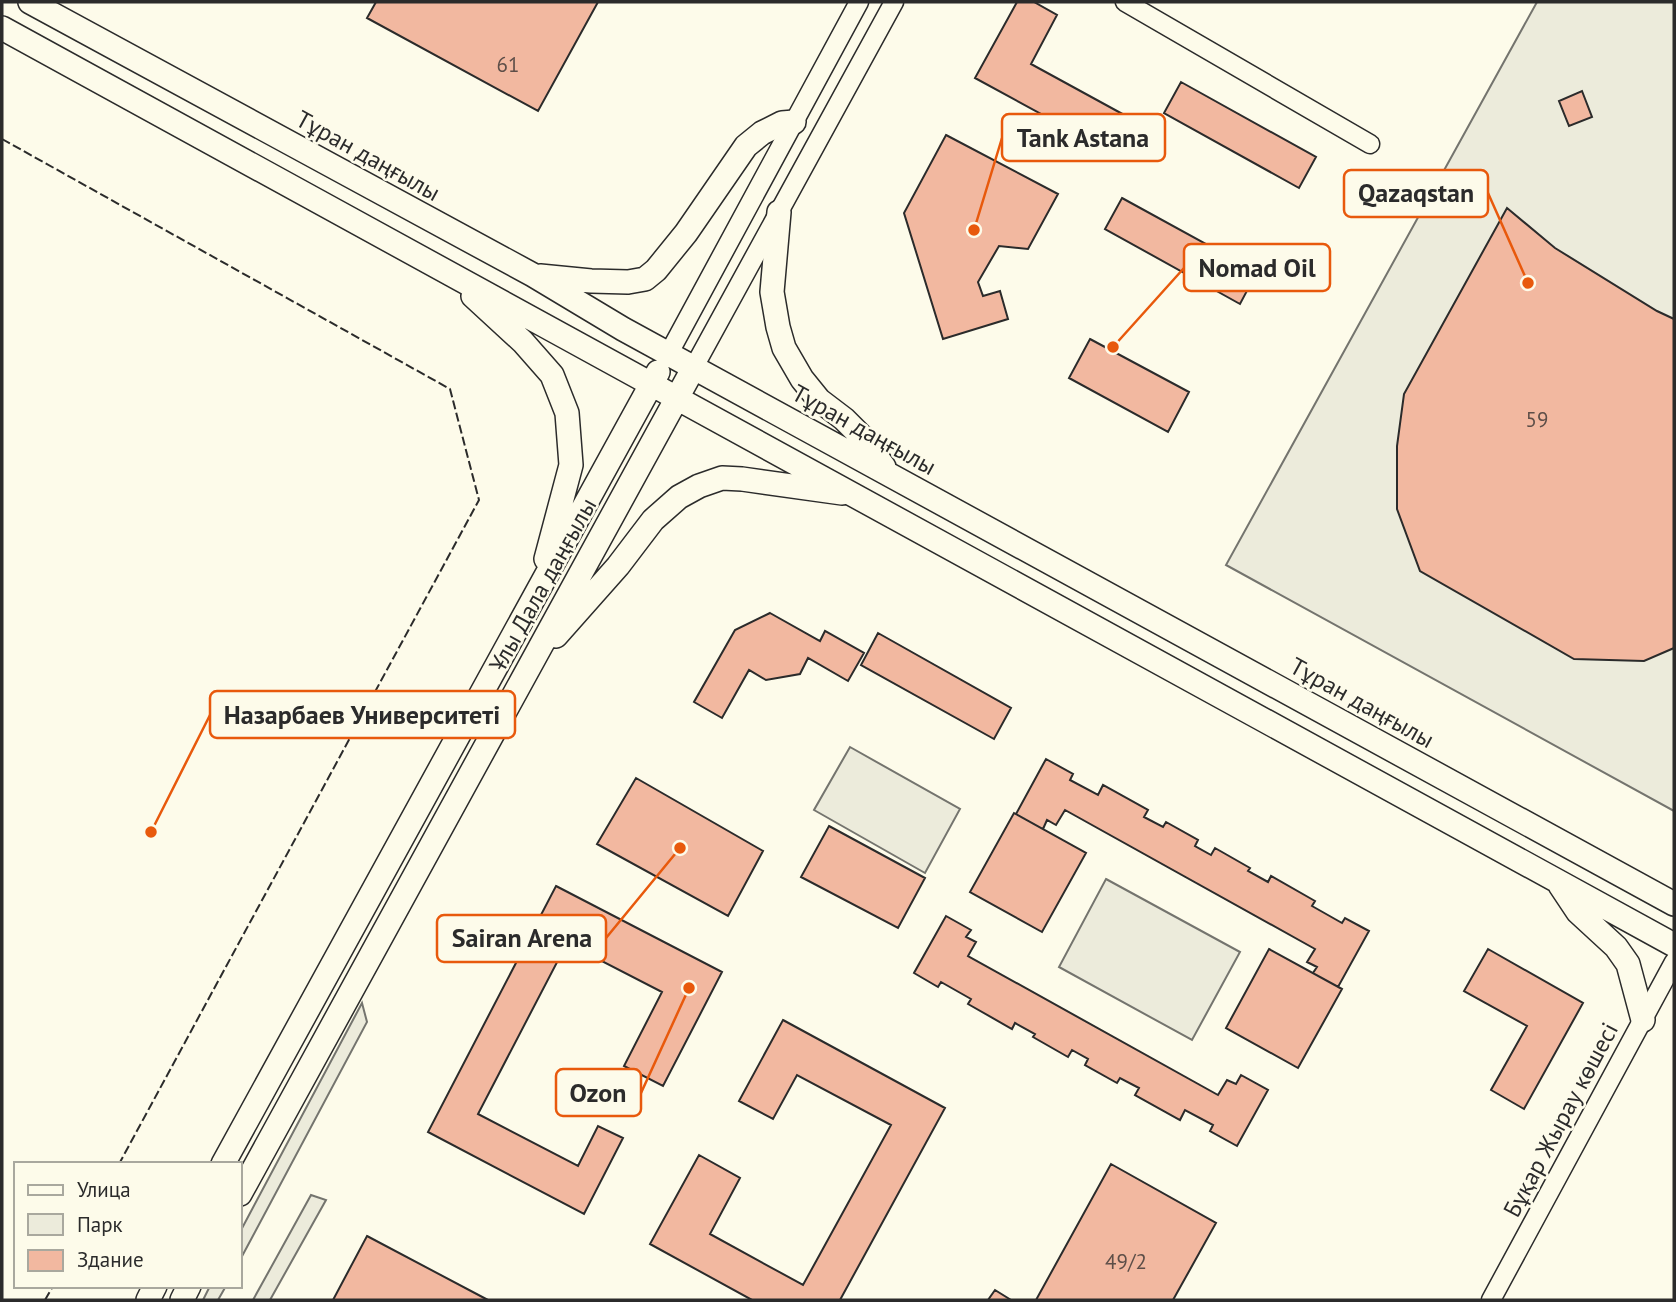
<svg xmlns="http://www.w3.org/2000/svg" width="1676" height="1302" font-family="'PT Sans',sans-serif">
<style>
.green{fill:#ecebdb;stroke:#74746e;stroke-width:2}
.building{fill:#f2b8a0;stroke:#2b2b2b;stroke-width:2}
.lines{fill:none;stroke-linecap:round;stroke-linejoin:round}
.minor-casing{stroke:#2b2b2b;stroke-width:21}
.major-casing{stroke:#2b2b2b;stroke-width:26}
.minor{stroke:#fdfbea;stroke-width:18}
.major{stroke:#fdfbea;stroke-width:23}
.fence{stroke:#2b2b2b;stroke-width:2;stroke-dasharray:9 3.5;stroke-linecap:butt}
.labels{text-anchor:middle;stroke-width:5;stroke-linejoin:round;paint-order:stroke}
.number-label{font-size:21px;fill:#5d4e48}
.street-label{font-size:24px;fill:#2b2b2b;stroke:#fdfbea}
.leader{fill:none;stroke:#e8590c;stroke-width:2.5}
.callout-dot{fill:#e8590c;stroke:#fdfbea;stroke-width:2.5}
.callout{fill:#fdfbea;stroke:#e8590c;stroke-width:2.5}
.callout-label{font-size:26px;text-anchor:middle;font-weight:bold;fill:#2b2b2b}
</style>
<rect width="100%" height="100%" fill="#fdfbea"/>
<path class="green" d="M 1537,2 L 1674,2 L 1674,811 L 1226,565 Z
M 850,747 L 960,809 L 925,873 L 814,810 Z
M 1106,879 L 1240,952 L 1192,1040 L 1059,967 Z
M 362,1003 L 367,1022 L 240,1260 L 240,1232 Z
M 311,1195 L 326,1200 L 270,1300 L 253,1300 Z
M 210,1286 L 226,1286 L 218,1300 L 203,1300 Z"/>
<path class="building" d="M 376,2 L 598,2 L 538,111 L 367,18 Z
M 1017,2 L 1034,2 L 1057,15 L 1031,64 L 1128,117 L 1109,151 L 975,78 Z
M 1181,82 L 1316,157 L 1299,188 L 1164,113 Z
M 1582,91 L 1592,117 L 1569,126 L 1559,101 Z
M 946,135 L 1058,194 L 1028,249 L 999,246 L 978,282 L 983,296 L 1000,291 L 1008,319 L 943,339 L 904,213 Z
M 1122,198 L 1257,272 L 1240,304 L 1105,229 Z
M 1507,208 L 1555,248 L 1657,311 L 1674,319 L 1674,648 L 1644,661 L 1574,659 L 1420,571 L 1397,509 L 1397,446 L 1404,394 Z
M 1090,339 L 1189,392 L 1168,432 L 1069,378 Z
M 770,613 L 820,641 L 825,631 L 864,653 L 848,681 L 808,658 L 800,674 L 766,680 L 749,670 L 722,718 L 694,702 L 735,630 Z
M 878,633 L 1011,708 L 994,739 L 861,665 Z
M 1046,759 L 1073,774 L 1070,780 L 1098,795 L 1103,785 L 1148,810 L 1144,817 L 1163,827 L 1166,822 L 1198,840 L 1195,846 L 1211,855 L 1215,848 L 1250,868 L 1248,871 L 1268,882 L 1271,876 L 1315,901 L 1312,906 L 1342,923 L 1345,918 L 1369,931 L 1338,987 L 1313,973 L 1317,967 L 1307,962 L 1315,949 L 1065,810 L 1056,825 L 1047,820 L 1043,829 L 1016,814 Z
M 636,778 L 763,851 L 728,916 L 597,844 Z
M 1014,813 L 1086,853 L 1042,932 L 970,892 Z
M 829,826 L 925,878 L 898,928 L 801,877 Z
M 556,886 L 722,972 L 663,1086 L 624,1066 L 662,992 L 567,943 L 478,1114 L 578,1166 L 598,1126 L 623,1138 L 584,1214 L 428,1132 Z
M 946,916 L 971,930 L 966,937 L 976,942 L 968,956 L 1218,1095 L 1227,1080 L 1236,1084 L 1241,1075 L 1268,1090 L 1237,1146 L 1210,1131 L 1213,1125 L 1185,1110 L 1180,1120 L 1135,1095 L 1139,1088 L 1120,1078 L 1117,1083 L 1085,1065 L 1088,1059 L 1072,1050 L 1068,1057 L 1033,1037 L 1035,1034 L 1015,1023 L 1012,1029 L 968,1004 L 971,999 L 941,982 L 938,987 L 914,973 Z
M 1269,949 L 1342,989 L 1298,1068 L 1226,1028 Z
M 1488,949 L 1583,1003 L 1524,1109 L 1491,1090 L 1527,1026 L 1464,991 Z
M 783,1020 L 945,1108 L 840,1300 L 752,1300 L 650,1244 L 699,1155 L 740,1178 L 710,1234 L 803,1285 L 891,1125 L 797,1075 L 773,1119 L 739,1101 Z
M 1111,1164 L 1216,1223 L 1173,1300 L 1036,1300 Z
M 367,1236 L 488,1300 L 333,1300 Z
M 995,1290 L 1011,1300 L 988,1300 Z"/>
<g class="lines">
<g class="minor-casing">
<path id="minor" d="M 1125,2 L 1370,144
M 669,353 L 859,2
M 694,367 L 894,2
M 1491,1300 L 1674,962"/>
</g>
<g class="major-casing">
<path id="major" d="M 30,2 L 533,275 L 623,329 L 1674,904
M 2,28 L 1674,945
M 779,212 L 772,292 L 778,327 L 784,348 L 802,379 L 819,400 L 844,419 L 862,437 L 884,467
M 540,276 L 591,281 L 628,282 L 645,279 L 656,270 L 686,233 L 746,146 L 762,133 L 782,123 L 794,122
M 473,296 L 523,342 L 552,375 L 567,413 L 571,465 L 546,559
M 556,636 L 618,566 L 653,520 L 679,497 L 699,486 L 722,478 L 742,479 L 842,493
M 1560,885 L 1578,912 L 1616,947 L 1628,964 L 1643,1020
M 223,1164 L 658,372
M 240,1194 L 694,367
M 148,1300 L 155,1286
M 182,1300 L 189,1286"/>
</g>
<use href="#minor" class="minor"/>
<use href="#major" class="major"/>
<path class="fence" d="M 2,139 L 450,389 L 479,500 L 119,1164
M 45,1300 L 53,1286"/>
</g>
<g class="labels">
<g class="number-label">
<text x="508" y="72">61</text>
<text x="1537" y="427">59</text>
<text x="1126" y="1269">49/2</text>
</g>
<g class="street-label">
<text transform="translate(368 156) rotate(29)" y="8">Тұран даңғылы</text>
<text transform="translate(864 430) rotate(29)" y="8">Тұран даңғылы</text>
<text transform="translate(543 585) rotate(-61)" y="8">Ұлы Дала даңғылы</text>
<text transform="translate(1362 703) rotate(29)" y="8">Тұран даңғылы</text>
<text transform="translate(1561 1120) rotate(-62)" y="8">Бұқар Жырау көшесі</text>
</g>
</g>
<path class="leader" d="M974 230L1002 138M1528 283L1488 193M1113 347L1184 268M151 832L210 715M680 848L606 938M689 988L641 1093"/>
<g class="callout-dot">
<circle cx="974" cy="230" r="7"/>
<circle cx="1528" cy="283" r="7"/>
<circle cx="1113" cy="347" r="7"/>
<circle cx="151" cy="832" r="7"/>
<circle cx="680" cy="848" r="7"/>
<circle cx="689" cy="988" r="7"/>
</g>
<g class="callout">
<rect x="1002" y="114" width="163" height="47" rx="7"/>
<rect x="1344" y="170" width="144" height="47" rx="7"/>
<rect x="1184" y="244" width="146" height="47" rx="7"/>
<rect x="210" y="691" width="305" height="47" rx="7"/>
<rect x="437" y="915" width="169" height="47" rx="7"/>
<rect x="556" y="1069" width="85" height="47" rx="7"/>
</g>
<g class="callout-label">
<text x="1083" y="147">Tank Astana</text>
<text x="1416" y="202">Qazaqstan</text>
<text x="1257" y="277">Nomad Oil</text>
<text x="362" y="724">Назарбаев Университеті</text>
<text x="522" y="947">Sairan Arena</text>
<text x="598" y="1102">Ozon</text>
</g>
<rect width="1676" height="1302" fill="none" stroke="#2b2b2b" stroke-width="7"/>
<rect x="14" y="1162" width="228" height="126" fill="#fdfbea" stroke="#a9a89e" stroke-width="2"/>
<rect x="28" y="1185" width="35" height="10" fill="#fdfbea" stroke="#a9a89e" stroke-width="2"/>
<text x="77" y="1197" font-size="21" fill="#2b2b2b">Улица</text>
<rect x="28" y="1214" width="35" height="21" fill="#ecebdb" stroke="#a9a89e" stroke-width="2"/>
<text x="77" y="1232" font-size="21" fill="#2b2b2b">Парк</text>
<rect x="28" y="1250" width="35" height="21" fill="#f2b8a0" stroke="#a9a89e" stroke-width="2"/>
<text x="77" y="1267" font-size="21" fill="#2b2b2b">Здание</text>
</svg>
